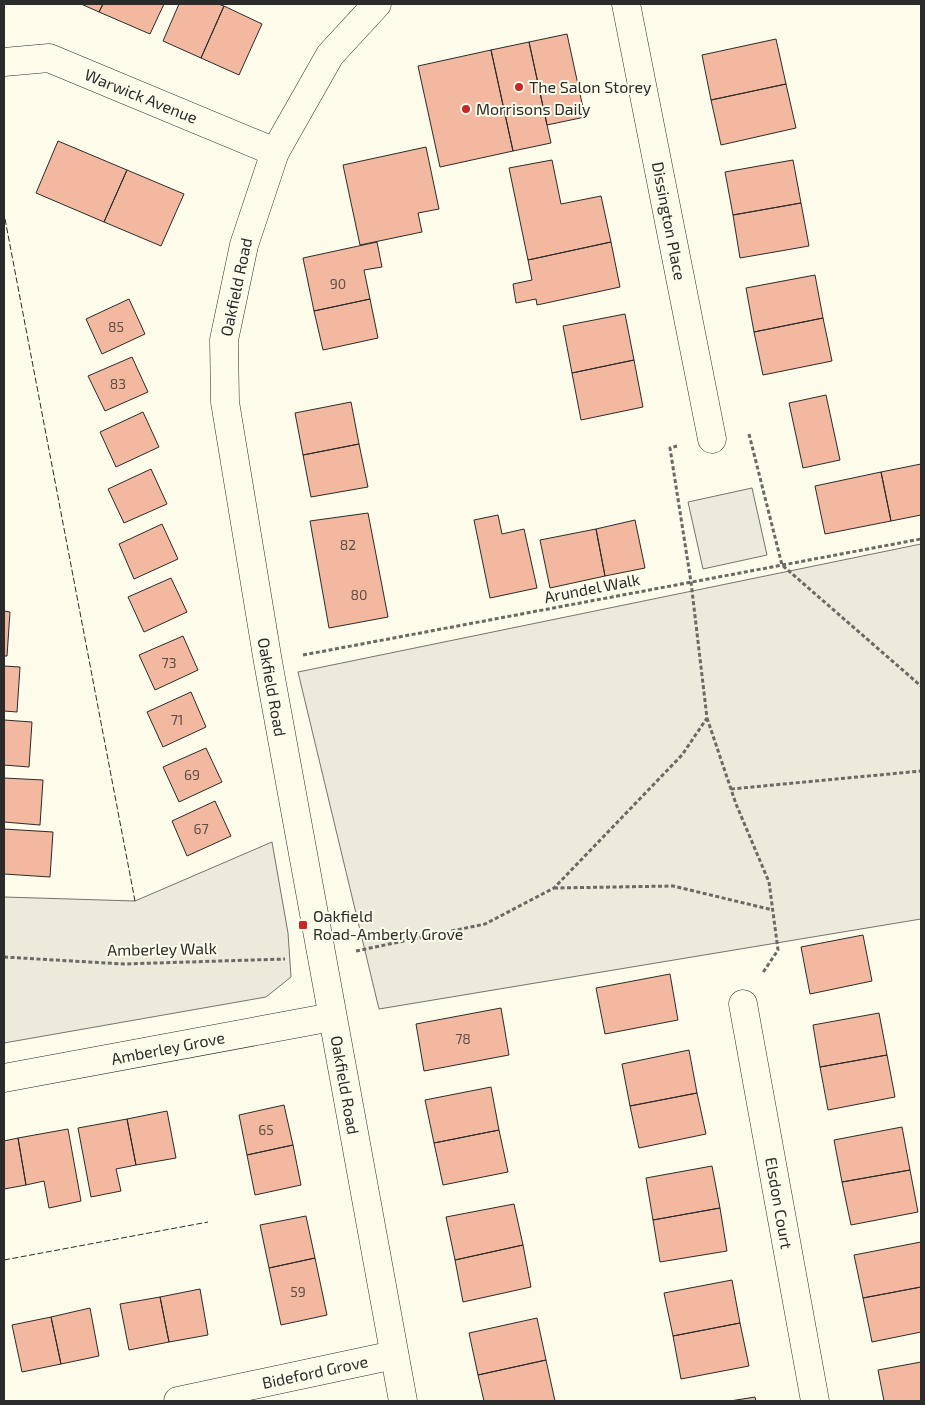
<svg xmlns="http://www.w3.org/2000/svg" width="925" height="1405" font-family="'Exo 2',sans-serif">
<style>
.green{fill:#ecebdb;stroke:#74746e}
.building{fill:#f2b8a0;stroke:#2b2b2b}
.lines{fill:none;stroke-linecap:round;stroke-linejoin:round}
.street-casing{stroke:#2b2b2b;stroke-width:29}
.secondary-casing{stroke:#2b2b2b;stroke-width:29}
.path{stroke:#6a6964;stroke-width:3;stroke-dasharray:4 2.5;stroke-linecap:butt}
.street{stroke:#fdfbea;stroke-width:28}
.secondary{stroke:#fdfbea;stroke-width:28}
.fence{stroke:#2b2b2b;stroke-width:1;stroke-dasharray:6 2.5;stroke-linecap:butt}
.poi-dot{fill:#c62828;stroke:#fdfbea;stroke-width:2}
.labels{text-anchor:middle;stroke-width:4;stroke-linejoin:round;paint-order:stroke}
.number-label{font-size:14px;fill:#5d4e48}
.poi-label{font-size:16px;fill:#2b2b2b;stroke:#fdfbea;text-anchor:start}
.street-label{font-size:16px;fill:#2b2b2b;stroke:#fdfbea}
</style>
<rect width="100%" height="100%" fill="#fdfbea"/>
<path class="green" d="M 752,488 L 767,555 L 703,569 L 688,502 Z
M 921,544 L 921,919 L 379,1009 L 298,672 Z
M 272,842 L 288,933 L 291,977 L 266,997 L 4,1043 L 4,897 L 135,901 Z"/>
<path class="building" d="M 81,4 L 103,4 L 99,12 Z
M 103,4 L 164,4 L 150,34 L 99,12 Z
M 179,4 L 218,4 L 224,6 L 201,58 L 163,41 Z
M 224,6 L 262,24 L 239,75 L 201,58 Z
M 567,34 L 585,117 L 547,125 L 529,42 Z
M 776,39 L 786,84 L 711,100 L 702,55 Z
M 529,42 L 551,143 L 513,151 L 491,50 Z
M 491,50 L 513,151 L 440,167 L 418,66 Z
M 786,84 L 796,128 L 721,145 L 711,100 Z
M 58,141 L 127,170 L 104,222 L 36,193 Z
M 426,147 L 439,209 L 418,213 L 422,232 L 360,245 L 343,165 Z
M 552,160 L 561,204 L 601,196 L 611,242 L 528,260 L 509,168 Z
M 793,160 L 801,203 L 733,215 L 725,172 Z
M 127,170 L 184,194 L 161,246 L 104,222 Z
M 801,203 L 809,246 L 740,258 L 733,215 Z
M 377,242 L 382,267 L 364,270 L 370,299 L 314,311 L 303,258 Z
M 611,242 L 620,287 L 537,305 L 536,299 L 516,303 L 513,284 L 532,280 L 528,260 Z
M 815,275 L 823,318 L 754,332 L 746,288 Z
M 129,299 L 145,334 L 102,354 L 86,319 Z
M 370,299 L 378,338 L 323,350 L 314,311 Z
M 625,314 L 634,360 L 572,373 L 563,326 Z
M 823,318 L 832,361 L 763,375 L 754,332 Z
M 132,357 L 148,392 L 105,411 L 88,376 Z
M 634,360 L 643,407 L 581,420 L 572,373 Z
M 826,395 L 840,460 L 803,468 L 789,403 Z
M 351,402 L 359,444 L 303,455 L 295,413 Z
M 143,412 L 159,447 L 116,467 L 100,432 Z
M 359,444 L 368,487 L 311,497 L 303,455 Z
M 921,464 L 921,515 L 891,521 L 881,472 Z
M 151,469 L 167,504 L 124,523 L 108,489 Z
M 881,472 L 891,521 L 825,534 L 815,486 Z
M 368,513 L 388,617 L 329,628 L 310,521 Z
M 498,515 L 502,534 L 524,529 L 537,588 L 490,598 L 474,520 Z
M 635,520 L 645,568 L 605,576 L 596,529 Z
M 162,524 L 178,559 L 134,579 L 119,544 Z
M 596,529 L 605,576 L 550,588 L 540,540 Z
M 171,578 L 187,612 L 144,632 L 128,597 Z
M 4,611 L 10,612 L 7,656 L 4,656 Z
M 183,636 L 198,670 L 155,690 L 139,655 Z
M 4,666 L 20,667 L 17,712 L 4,711 Z
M 191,692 L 206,727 L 163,747 L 147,712 Z
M 4,720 L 32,722 L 29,767 L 4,765 Z
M 206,748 L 222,782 L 179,802 L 163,767 Z
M 4,778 L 43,780 L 40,825 L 4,822 Z
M 215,801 L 231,836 L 187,856 L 172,821 Z
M 4,829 L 53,832 L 50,877 L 4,874 Z
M 863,935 L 872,981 L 810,994 L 801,947 Z
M 670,974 L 678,1020 L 605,1034 L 596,988 Z
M 501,1008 L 509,1055 L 424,1071 L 416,1024 Z
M 879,1013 L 887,1055 L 820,1067 L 813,1025 Z
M 689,1050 L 697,1093 L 630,1106 L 622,1064 Z
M 887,1055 L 895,1097 L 828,1110 L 820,1067 Z
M 491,1087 L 499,1130 L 434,1143 L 425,1100 Z
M 697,1093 L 706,1134 L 639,1148 L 630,1106 Z
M 284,1105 L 293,1145 L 247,1155 L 239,1115 Z
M 167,1111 L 176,1158 L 136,1165 L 127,1119 Z
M 127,1119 L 136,1165 L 116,1169 L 121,1191 L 91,1197 L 78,1128 Z
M 902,1127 L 910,1170 L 842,1182 L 834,1140 Z
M 68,1129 L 81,1201 L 49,1208 L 44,1181 L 26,1185 L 18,1138 Z
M 499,1130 L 508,1172 L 443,1185 L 434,1143 Z
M 18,1138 L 26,1185 L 4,1189 L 4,1141 Z
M 293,1145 L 301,1185 L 255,1195 L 247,1155 Z
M 712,1166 L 720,1208 L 653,1220 L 646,1178 Z
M 910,1170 L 918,1212 L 851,1225 L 842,1182 Z
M 514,1204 L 523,1245 L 455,1260 L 446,1217 Z
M 720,1208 L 727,1251 L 660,1262 L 653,1220 Z
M 306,1216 L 315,1258 L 269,1268 L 260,1225 Z
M 921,1242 L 921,1287 L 863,1298 L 854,1255 Z
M 523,1245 L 531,1287 L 463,1302 L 455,1260 Z
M 315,1258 L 327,1315 L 281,1325 L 269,1268 Z
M 732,1280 L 740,1323 L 673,1336 L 664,1293 Z
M 921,1287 L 921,1332 L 872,1342 L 863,1298 Z
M 200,1289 L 208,1335 L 169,1342 L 160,1297 Z
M 160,1297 L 169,1342 L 129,1350 L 120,1304 Z
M 90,1308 L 99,1356 L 61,1364 L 51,1317 Z
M 51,1317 L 61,1364 L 22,1372 L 12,1325 Z
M 537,1318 L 546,1360 L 478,1375 L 469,1333 Z
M 740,1323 L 749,1366 L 681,1379 L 673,1336 Z
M 546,1360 L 555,1401 L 484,1401 L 478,1375 Z
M 921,1362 L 921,1401 L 884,1401 L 878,1370 Z
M 755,1397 L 756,1401 L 730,1401 Z"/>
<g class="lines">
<g class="street-casing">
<path id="street" d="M 626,4 L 712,439
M 4,62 L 49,58 L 275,152
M 743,1004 L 815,1401
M 4,1078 L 332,1017
M 178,1401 L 394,1355"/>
</g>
<g class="secondary-casing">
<path id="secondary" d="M 377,4 L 330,55 L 275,152 L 244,245 L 224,340 L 225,402 L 268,662 L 403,1401"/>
</g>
<path class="path" d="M 749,434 L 782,565 L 921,686
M 303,655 L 921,539
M 707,718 L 736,804 L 769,882 L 778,950 L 762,974
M 731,789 L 921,771
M 554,888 L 673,886 L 773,910
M 356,951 L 485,924 L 554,888 L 682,755 L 707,718 L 691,582 L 670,448 L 677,446
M 4,957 L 124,964 L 285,959"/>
<use href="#street" class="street"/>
<use href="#secondary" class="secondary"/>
<path class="fence" d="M 5,219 L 135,901
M 4,1260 L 208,1222"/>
</g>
<g class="poi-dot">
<circle cx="519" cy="87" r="5"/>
<circle cx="466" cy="109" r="5"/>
<rect x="298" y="920" width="10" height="10" rx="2.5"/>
</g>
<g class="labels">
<g class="number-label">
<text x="338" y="289">90</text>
<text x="116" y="332">85</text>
<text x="118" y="389">83</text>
<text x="348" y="550">82</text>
<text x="359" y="600">80</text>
<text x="169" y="668">73</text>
<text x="177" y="725">71</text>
<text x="192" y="780">69</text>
<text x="201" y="834">67</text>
<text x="463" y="1044">78</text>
<text x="266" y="1135">65</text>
<text x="298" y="1297">59</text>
</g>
<g class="poi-label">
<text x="529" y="93">The Salon Storey</text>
<text x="476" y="115">Morrisons Daily</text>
<text x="313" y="922">Oakfield<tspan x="313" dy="18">Road-Amberly Grove</tspan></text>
</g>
<g class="street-label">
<text transform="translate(141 96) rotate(22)" y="6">Warwick Avenue</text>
<text transform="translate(669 221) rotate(79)" y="6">Dissington Place</text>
<text transform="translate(236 287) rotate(-78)" y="6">Oakfield Road</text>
<text transform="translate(592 588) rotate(-11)" y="6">Arundel Walk</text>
<text transform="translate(272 687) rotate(80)" y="6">Oakfield Road</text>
<text transform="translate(162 949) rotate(-1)" y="6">Amberley Walk</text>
<text transform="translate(168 1048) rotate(-11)" y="6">Amberley Grove</text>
<text transform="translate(345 1085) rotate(80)" y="6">Oakfield Road</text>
<text transform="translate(779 1203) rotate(80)" y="6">Elsdon Court</text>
<text transform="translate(315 1372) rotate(-12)" y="6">Bideford Grove</text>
</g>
</g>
<rect width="925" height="1405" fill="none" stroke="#2b2b2b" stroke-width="10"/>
</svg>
